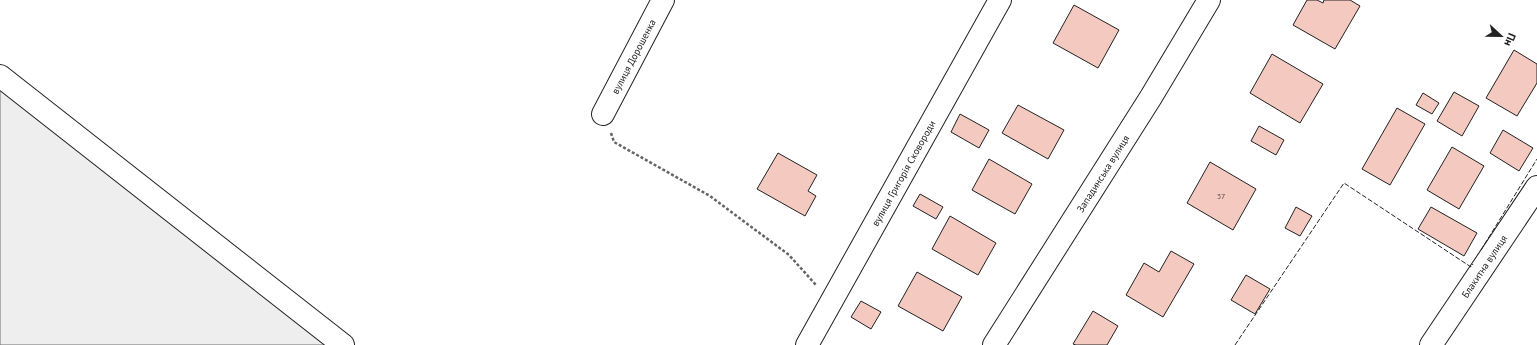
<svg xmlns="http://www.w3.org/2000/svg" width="1537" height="345" font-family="'PT Sans',sans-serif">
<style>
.green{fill:#eee;stroke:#6f6f6f}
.building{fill:#f3c9c0;stroke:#222}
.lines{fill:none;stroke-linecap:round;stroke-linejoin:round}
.minor-casing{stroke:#222;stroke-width:24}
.path{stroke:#646464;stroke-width:2.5;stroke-dasharray:3 2;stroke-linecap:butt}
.minor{stroke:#fff;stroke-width:22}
.fence{stroke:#222;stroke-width:1;stroke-dasharray:5 2;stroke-linecap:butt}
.labels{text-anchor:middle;stroke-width:3;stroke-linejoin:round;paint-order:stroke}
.number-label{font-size:8px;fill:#564c4a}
.street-label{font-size:10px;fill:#222;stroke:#fff}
</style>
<rect width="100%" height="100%" fill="#fff"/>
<path class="green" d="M 0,76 L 343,345 L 0,345 Z"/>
<path class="building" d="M 1307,0 L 1317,0 L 1323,3 L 1324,0 L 1350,0 L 1360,6 L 1335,49 L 1293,25 Z
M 1074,5 L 1119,30 L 1098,68 L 1053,43 Z
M 1514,50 L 1537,64 L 1537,83 L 1517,116 L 1486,98 Z
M 1272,54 L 1323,84 L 1300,123 L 1250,93 Z
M 1454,92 L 1479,106 L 1462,136 L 1437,121 Z
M 1423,93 L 1439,103 L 1432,114 L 1416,105 Z
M 1018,105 L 1064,130 L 1048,159 L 1002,133 Z
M 1397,108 L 1425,124 L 1390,185 L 1362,169 Z
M 960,114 L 989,130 L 979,148 L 951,132 Z
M 1259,126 L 1284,140 L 1276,155 L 1251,141 Z
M 1503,130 L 1533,148 L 1519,171 L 1490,153 Z
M 1452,147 L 1484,166 L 1459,209 L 1427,190 Z
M 778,153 L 817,175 L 808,191 L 816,196 L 805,216 L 757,189 Z
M 989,159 L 1032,184 L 1015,214 L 972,190 Z
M 1210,162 L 1256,189 L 1233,230 L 1187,203 Z
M 920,194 L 943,207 L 936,219 L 913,206 Z
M 1296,207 L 1312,216 L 1300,236 L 1285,228 Z
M 1431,207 L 1477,233 L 1464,256 L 1418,229 Z
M 950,216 L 996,243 L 978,275 L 932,249 Z
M 1171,251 L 1194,264 L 1163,317 L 1126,295 L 1144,263 L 1159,272 Z
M 917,272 L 962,297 L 943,331 L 898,306 Z
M 1246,275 L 1270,289 L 1255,314 L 1231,300 Z
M 861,301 L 881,312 L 871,329 L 851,317 Z
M 1093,311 L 1118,326 L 1107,345 L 1076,345 L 1073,344 Z"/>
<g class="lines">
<g class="minor-casing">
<g id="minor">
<path d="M 0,76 L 343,345"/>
<path id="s1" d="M 603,114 L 663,0"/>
<path id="s2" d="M 807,345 L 1000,0"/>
<path id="s3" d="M 994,345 L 1151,97 L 1209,0"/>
<path id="s4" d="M 1431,345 L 1537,187"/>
</g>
</g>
<path class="path" d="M 611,133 L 614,142 L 710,196 L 789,255 L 816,285"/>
<use href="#minor" class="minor"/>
<path class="fence" d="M 1481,250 L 1537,159
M 1235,345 L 1344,183 L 1471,267 L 1473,264"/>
</g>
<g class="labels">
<g class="number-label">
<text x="1221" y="199">37</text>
</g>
<g class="street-label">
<text dy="4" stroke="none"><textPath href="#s1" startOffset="65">вулиця Дорошенка</textPath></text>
<text dy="4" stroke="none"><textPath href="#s2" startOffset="197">вулиця Григорія Сковороди</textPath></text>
<text dy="4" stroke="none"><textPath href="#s3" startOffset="203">Западинська вулиця</textPath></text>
<text dy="4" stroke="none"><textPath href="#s4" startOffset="95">Блакитна вулиця</textPath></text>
</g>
</g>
<g transform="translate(1501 36) rotate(112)" stroke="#ffffff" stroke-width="3" paint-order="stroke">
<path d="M0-3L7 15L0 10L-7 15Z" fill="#222222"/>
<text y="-6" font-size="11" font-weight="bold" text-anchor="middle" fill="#222222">Пн</text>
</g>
</svg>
